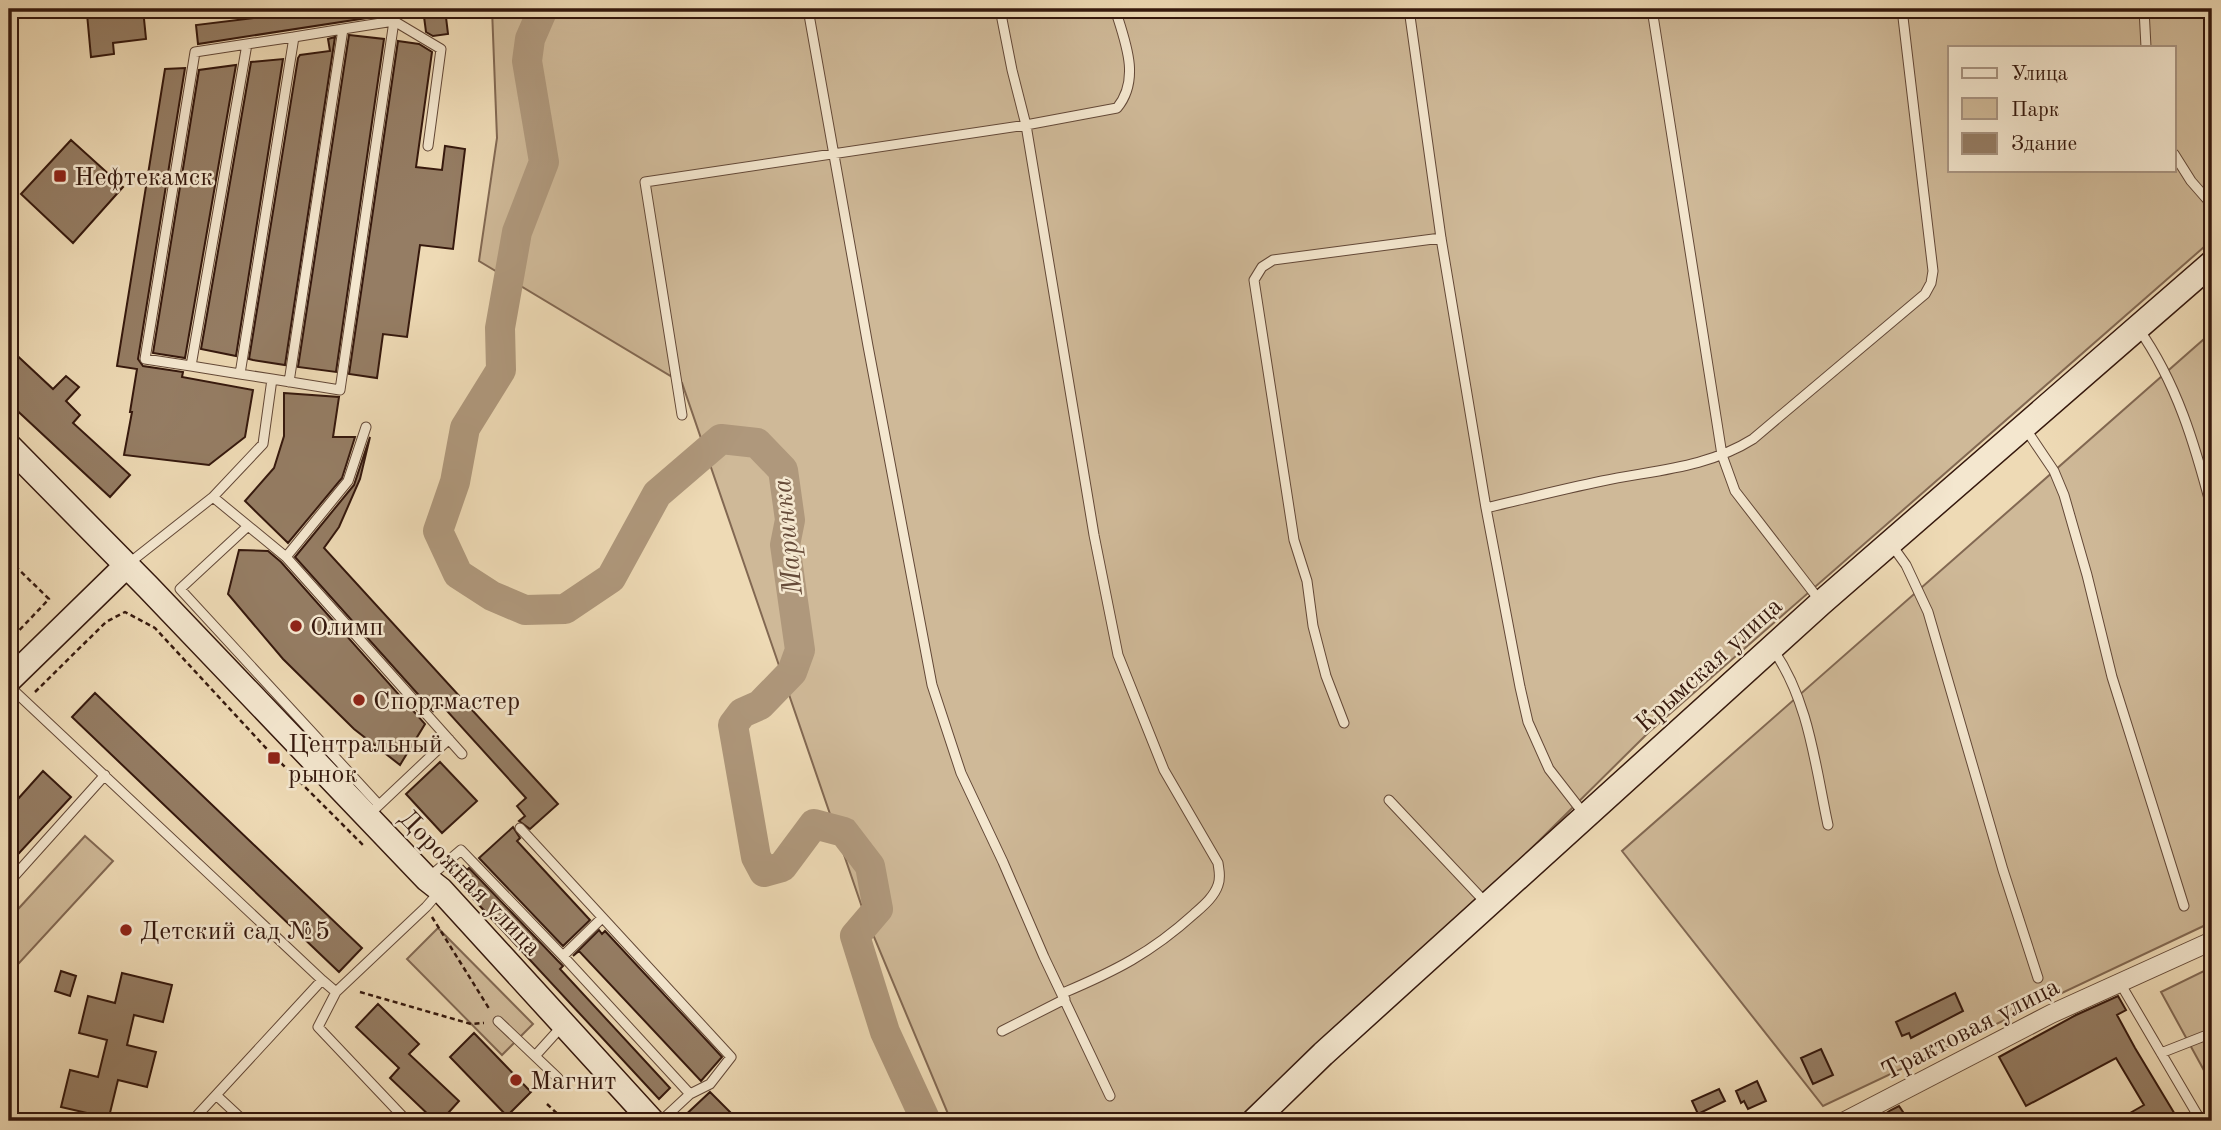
<svg xmlns="http://www.w3.org/2000/svg" width="2221" height="1130" font-family="'Old Standard TT',serif">
<style>
.green{fill:#cfb998;stroke:#826852;stroke-width:2;fill-rule:evenodd}
.lines{fill:none;stroke-linecap:round;stroke-linejoin:round}
.river{stroke:#af987c;stroke-width:30}
.building{fill:#957d64;stroke:#35180d;stroke-width:2}
.lane-casing{stroke:#634837;stroke-width:11}
.street-casing{stroke:#634837;stroke-width:20}
.secondary-casing{stroke:#35180d;stroke-width:27}
.path{stroke:#35180d;stroke-width:2.5;stroke-dasharray:5 3.5;stroke-linecap:butt}
.lane{stroke:#f4e7cf;stroke-width:9}
.street{stroke:#f4e7cf;stroke-width:18}
.secondary{stroke:#f4e7cf;stroke-width:24}
.poi-dot{fill:#8f2418;stroke:#f4e7cf;stroke-width:2.5}
.labels{text-anchor:middle;stroke-width:5;stroke-linejoin:round;paint-order:stroke}
.poi-label{font-size:26px;fill:#35180d;stroke:#f4e7cf;text-anchor:start}
.street-label{font-size:26px;fill:#35180d;stroke:#f4e7cf}
.water-label{font-size:28px;font-style:italic;fill:#664b39;stroke:#f4e7cf}
</style>
<rect width="100%" height="100%" fill="#eedab5"/>
<filter id="stains"><feTurbulence type="fractalNoise" baseFrequency=".00286" numOctaves="4"/><feColorMatrix values="0 0 0 0 .2 0 0 0 0 .09 0 0 0 0 .02 0 0 0 .5 -.17"/></filter>
<radialGradient id="worn" r=".72"><stop offset=".6" stop-color="#630" stop-opacity="0"/><stop offset="1" stop-color="#630" stop-opacity=".3"/></radialGradient>
<path class="green" d="M 492,9 L 2212,9 L 2212,240 L 1649,732 L 1256,1121 L 951,1121 L 864,913 L 682,383 L 479,261 L 497,138 ZM 1950,47 L 2174,47 L 2174,170 L 1950,170 Z
M 2212,332 L 2212,922 L 1823,1106 L 1622,851 Z
M 85,836 L 113,861 L 9,974 L 9,919 Z
M 438,928 L 533,1024 L 502,1055 L 407,959 Z
M 2212,967 L 2212,1085 L 2161,992 Z"/>
<g class="lines">
<path class="river" d="M 543,9 L 530,39 L 527,61 L 544,162 L 517,232 L 500,328 L 501,370 L 465,428 L 455,482 L 438,531 L 458,574 L 492,596 L 525,610 L 565,609 L 611,578 L 657,494 L 721,439 L 757,443 L 783,470 L 790,520 L 785,545 L 800,650 L 792,672 L 760,705 L 742,713 L 733,725 L 756,857 L 764,872 L 782,867 L 814,824 L 844,832 L 870,866 L 878,909 L 855,936 L 885,1032 L 926,1121"/>
</g>
<path class="building" d="M 131,9 L 143,9 L 146,39 L 113,43 L 114,54 L 91,57 L 87,14 Z
M 327,9 L 404,9 L 405,17 L 393,14 L 198,44 L 196,25 Z
M 423,9 L 445,9 L 448,34 L 433,36 L 426,32 Z
M 349,35 L 384,39 L 336,372 L 298,367 Z
M 335,37 L 285,365 L 253,360 L 249,359 L 298,58 L 300,55 L 330,51 L 328,39 Z
M 398,41 L 419,44 L 432,52 L 416,167 L 442,170 L 445,146 L 465,149 L 453,249 L 420,245 L 407,337 L 383,334 L 377,378 L 349,374 Z
M 283,59 L 236,356 L 201,349 L 251,62 Z
M 236,65 L 185,358 L 153,353 L 199,70 Z
M 185,68 L 138,359 L 143,366 L 183,372 L 182,377 L 253,390 L 245,437 L 209,465 L 124,455 L 132,412 L 130,412 L 137,369 L 117,366 L 165,69 Z
M 71,140 L 123,187 L 73,243 L 21,194 Z
M 9,348 L 53,389 L 66,376 L 79,387 L 66,401 L 80,415 L 73,423 L 130,475 L 110,497 L 9,403 Z
M 284,393 L 339,397 L 333,437 L 355,437 L 342,478 L 288,543 L 245,501 L 274,468 L 284,436 Z
M 370,437 L 360,479 L 339,527 L 324,548 L 558,804 L 530,829 L 519,821 L 525,816 L 517,806 L 526,798 L 439,702 L 433,711 L 295,557 L 354,485 Z
M 239,550 L 268,551 L 281,562 L 425,724 L 400,765 L 354,729 L 283,659 L 228,594 Z
M 95,693 L 362,948 L 339,972 L 72,717 Z
M 440,762 L 477,801 L 442,833 L 406,794 Z
M 43,771 L 71,797 L 9,864 L 9,809 Z
M 513,827 L 520,838 L 517,841 L 590,920 L 563,946 L 479,858 Z
M 463,866 L 467,870 L 469,868 L 558,961 L 563,966 L 560,969 L 670,1088 L 659,1099 L 452,876 Z
M 599,930 L 602,934 L 605,931 L 722,1057 L 701,1081 L 579,951 L 573,956 Z
M 61,971 L 76,976 L 70,996 L 55,991 Z
M 122,973 L 172,985 L 163,1022 L 134,1015 L 127,1045 L 156,1052 L 147,1087 L 118,1080 L 108,1121 L 85,1121 L 87,1113 L 61,1107 L 70,1070 L 98,1077 L 107,1040 L 79,1033 L 88,996 L 115,1003 Z
M 1955,993 L 1963,1011 L 1911,1038 L 1909,1033 L 1902,1036 L 1896,1022 Z
M 2118,996 L 2126,1010 L 2117,1015 L 2135,1048 L 2179,1121 L 2116,1121 L 2144,1105 L 2116,1058 L 2026,1106 L 1999,1057 L 2076,1015 Z
M 378,1004 L 419,1044 L 409,1054 L 459,1101 L 449,1112 L 459,1121 L 435,1121 L 390,1078 L 399,1068 L 356,1027 Z
M 474,1033 L 531,1092 L 507,1116 L 450,1057 Z
M 1821,1049 L 1833,1075 L 1813,1084 L 1801,1058 Z
M 1757,1081 L 1766,1101 L 1748,1109 L 1744,1101 L 1741,1103 L 1736,1091 Z
M 1719,1089 L 1725,1101 L 1698,1114 L 1692,1101 Z
M 710,1092 L 732,1114 L 725,1121 L 679,1121 Z
M 1899,1106 L 1909,1121 L 1874,1121 L 1891,1110 Z"/>
<g class="lines">
<g class="lane-casing">
<path id="lane" d="M 808,9 L 868,346 L 932,685 L 961,773 L 1003,862 L 1044,957 L 1110,1096
M 1000,9 L 1012,70 L 1026,125 L 1094,535 L 1118,655 L 1164,770 L 1218,863 C 1219,871 1221,877 1218,885 C 1214,897 1203,906 1194,914 C 1151,953 1115,971 1063,993
M 1409,9 L 1441,238 L 1486,508 L 1520,687 L 1528,722 L 1549,769 L 1584,814
M 1652,9 L 1722,455 L 1735,491 L 1820,601
M 2144,9 L 2146,47
M 394,21 L 441,49 L 428,146
M 294,37 L 343,29
M 247,44 L 195,52 L 145,359 L 191,366 L 247,44 L 294,37 L 240,374 L 272,379
M 2174,154 L 2191,181 L 2212,205
M 2138,328 C 2177,383 2195,445 2212,510
M 191,366 L 240,374
M 682,415 L 645,182 L 1026,125 L 1117,108 C 1141,79 1125,41 1115,9
M 2025,428 L 2054,471 L 2064,495 L 2087,575 L 2112,677 L 2184,906
M 213,497 L 286,557 L 462,754
M 1486,508 C 1524,499 1563,489 1602,481 C 1655,470 1707,468 1753,439 L 1925,294 L 1931,283 L 1933,271 L 1902,9
M 248,526 L 180,589 L 379,805
M 1891,544 L 1906,565 L 1928,612 L 2003,870 L 2038,978
M 286,557 L 348,481 L 366,427
M 128,564 L 213,497 L 263,444 L 272,379 L 340,390 L 394,21 L 343,29 L 289,382
M 1772,648 C 1809,700 1815,765 1828,825
M 9,686 L 322,980
M 1344,723 L 1326,676 L 1313,626 L 1307,581 L 1294,540 L 1254,280 L 1262,267 L 1273,260 L 1441,238
M 1389,800 L 1486,903
M 376,808 L 449,739
M 520,828 L 731,1057 L 710,1084 L 690,1094
M 428,878 L 461,850 L 563,956 L 690,1094 L 661,1121
M 9,882 L 105,775
M 563,956 L 602,918
M 2120,983 L 2201,1121
M 498,1021 L 558,1078
M 1002,1031 L 1065,999
M 2161,1053 L 2212,1033
M 535,1056 L 563,1025
M 216,1095 L 244,1121
M 192,1121 L 322,980 L 336,992
M 407,1121 L 318,1027 L 336,992 L 426,907 L 440,891"/>
</g>
<g class="street-casing">
<path id="street" d="M 1845,1121 L 2051,1014 L 2212,941"/>
</g>
<g class="secondary-casing">
<path id="secondary" d="M 9,446 L 148,587 L 427,879 L 441,890 L 652,1121
M 9,680 L 127,565
M 1254,1121 L 1323,1054 L 1821,603 L 2212,263"/>
</g>
<path class="path" d="M 9,560 L 49,599 L 9,641
M 35,692 L 106,622 L 125,612 L 155,628 L 265,747 L 365,847
M 432,917 L 490,1010
M 360,992 L 471,1024 L 484,1023
M 547,1104 L 565,1121"/>
<use href="#lane" class="lane"/>
<use href="#street" class="street"/>
<use href="#secondary" class="secondary"/>
</g>
<g class="poi-dot">
<rect x="53" y="169" width="14" height="14" rx="3.5"/>
<circle cx="296" cy="626" r="7"/>
<circle cx="359" cy="700" r="7"/>
<rect x="267" y="751" width="14" height="14" rx="3.5"/>
<circle cx="126" cy="930" r="7"/>
<circle cx="516" cy="1080" r="7"/>
</g>
<g class="labels">
<g class="poi-label">
<text x="74" y="185">Нефтекамск</text>
<text x="310" y="635">Олимп</text>
<text x="373" y="709">Спортмастер</text>
<text x="288" y="752">Центральный<tspan x="288" dy="30">рынок</tspan></text>
<text x="140" y="939">Детский сад №5</text>
<text x="530" y="1089">Магнит</text>
</g>
<g class="street-label">
<text transform="translate(1708 664) rotate(-42)" y="9">Крымская улица</text>
<text transform="translate(471 882) rotate(46)" y="9">Дорожная улица</text>
<text transform="translate(1970 1028) rotate(-27)" y="9">Трактовая улица</text>
</g>
<g class="water-label">
<text transform="translate(786 537) rotate(-96)" y="10">Маринка</text>
</g>
</g>
<rect width="2221" height="1130" fill="none" stroke="#eedab5" stroke-width="35"/>
<rect x="10" y="10" width="2200" height="1109" fill="none" stroke="#35180d" stroke-width="3.5"/>
<rect x="18" y="18" width="2186" height="1095" fill="none" stroke="#35180d" stroke-width="2"/>
<rect x="1948" y="46" width="228" height="126" fill="#f4e7cf" stroke="#a89481" stroke-width="2"/>
<rect x="1962" y="68" width="35" height="10" fill="#f4e7cf" stroke="#a89481" stroke-width="2"/>
<text x="2011" y="80" font-size="21" fill="#35180d">Улица</text>
<rect x="1962" y="98" width="35" height="21" fill="#cfb998" stroke="#a89481" stroke-width="2"/>
<text x="2011" y="116" font-size="21" fill="#35180d">Парк</text>
<rect x="1962" y="133" width="35" height="21" fill="#957d64" stroke="#a89481" stroke-width="2"/>
<text x="2011" y="150" font-size="21" fill="#35180d">Здание</text>
<rect width="100%" height="100%" filter="url(#stains)"/>
<rect width="100%" height="100%" fill="url(#worn)"/>
</svg>
